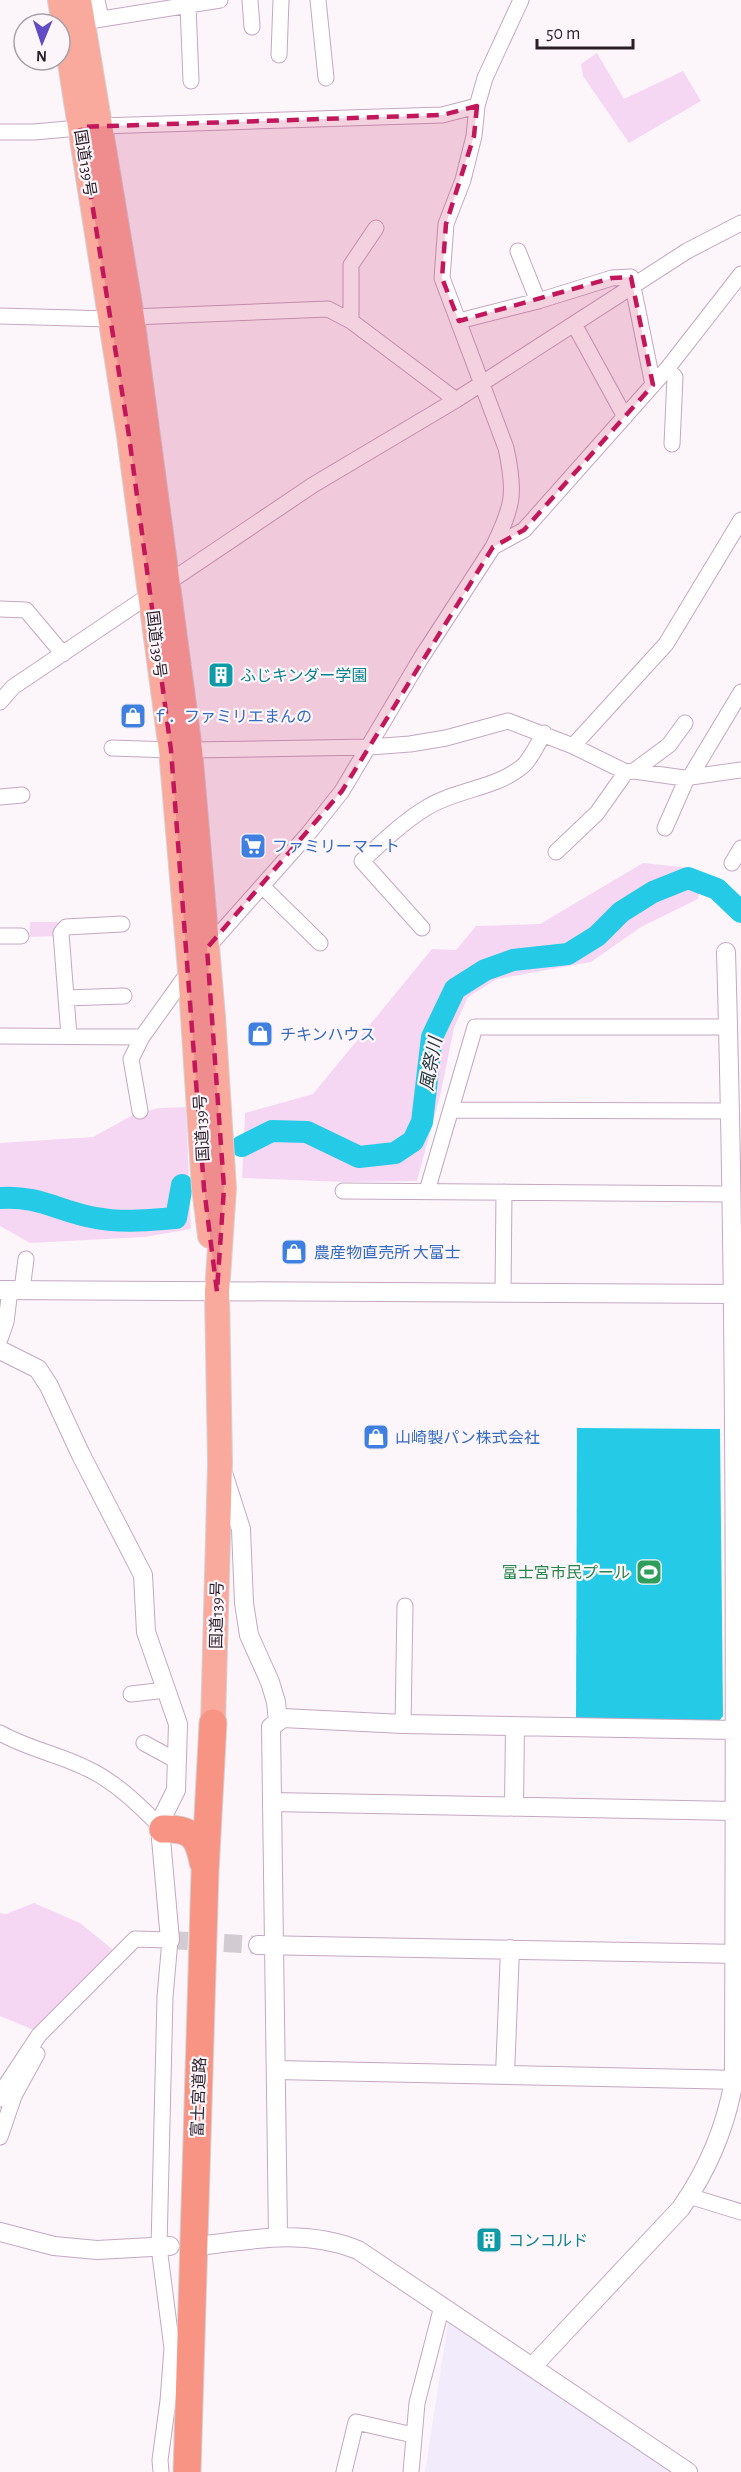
<svg xmlns="http://www.w3.org/2000/svg" width="741" height="2472" font-family="'Alegreya Sans','Noto Sans JP',sans-serif">
<style>
.industrial{fill:#f2ebfc}
.green{fill:#f6d7f3}
.water{fill:#25cae7}
.lines{fill:none;stroke-linecap:round;stroke-linejoin:round}
.river{stroke:#25cae7;stroke-width:22}
.tertiary-tunnel{stroke:#d2cbd1;stroke-width:18;stroke-dasharray:18 9;stroke-linecap:butt}
.minor-casing{stroke:#c4a8c1;stroke-width:17}
.tertiary-casing{stroke:#c4a8c1;stroke-width:20}
.trunk-casing{stroke:#d4d2d4;stroke-width:26}
.motorway-casing{stroke:#d4d2d4;stroke-width:29}
.minor{stroke:#fff;stroke-width:15}
.tertiary{stroke:#fff;stroke-width:18}
.trunk{stroke:#faaa9c;stroke-width:24}
.motorway{stroke:#f89484;stroke-width:27}
.marked{fill:#c2185b;fill-opacity:0.2;stroke:#c2185b;stroke-width:4.5;stroke-dasharray:12 8;stroke-linejoin:round}
.labels{text-anchor:middle;stroke-width:4.5;stroke-linejoin:round;paint-order:stroke}
.street-label{font-size:16px;fill:#2a1f29;stroke:#fcf6fb}
.culture-label{font-size:16px;fill:#0d838f;stroke:#fcf6fb;text-anchor:start}
.shop-label{font-size:16px;fill:#366cbe;stroke:#fcf6fb;text-anchor:start}
.leisure-label{font-size:16px;fill:#27864d;stroke:#fcf6fb;text-anchor:end}
.water-label{font-size:18px;font-style:italic;fill:#21393f;stroke:#fcf6fb}
</style>
<rect width="100%" height="100%" fill="#fcf6fb"/>
<path class="industrial" d="M 448,2322 L 678,2472 L 425,2472 Z"/>
<path class="green" d="M 597,53 L 624,99 L 683,71 L 701,101 L 629,143 L 583,76 L 581,64 Z
M 643,863 L 682,867 L 703,875 L 698,899 L 641,927 L 591,962 L 497,979 L 468,997 L 454,1028 L 441,1092 L 417,1181 L 345,1182 L 242,1178 L 245,1113 L 313,1094 L 432,949 L 456,950 L 476,926 L 540,924 Z
M 30,922 L 58,922 L 58,936 L 30,937 Z
M 186,1107 L 191,1229 L 144,1237 L 30,1243 L 0,1226 L 0,1143 L 93,1137 L 133,1115 L 159,1108 Z
M 34,1903 L 80,1923 L 117,1953 L 36,2031 L 0,2016 L 0,1913 L 6,1914 Z"/>
<path class="water" d="M 577,1428 L 720,1429 L 723,1716 L 719,1721 L 576,1718 Z"/>
<g class="lines">
<path class="river" d="M 242,1146 L 272,1131 L 307,1132 L 359,1157 L 395,1153 L 413,1141 L 422,1122 L 432,1037 L 455,989 L 485,970 L 513,960 L 568,954 L 597,936 L 621,912 L 653,892 L 688,878 L 717,889 L 741,912
M 0,1198 C 39,1195 60,1212 96,1218 C 122,1223 149,1220 176,1218 L 182,1185"/>
<path class="tertiary-tunnel" d="M 170,1940 L 258,1945"/>
<g class="minor-casing">
<path id="minor" d="M 97,0 L 101,19
M 250,0 L 252,27
M 318,0 L 326,78
M 188,5 L 191,81
M 83,22 L 220,0
M 279,55 L 281,0
M 0,132 L 34,132 L 101,126 L 442,115 L 477,106
M 518,251 L 538,301
M 0,316 L 110,319
M 132,317 L 328,309 L 351,321 L 456,400
M 351,321 L 351,265 L 376,228
M 459,321 L 538,301 L 612,278 L 631,277 L 653,385
M 574,324 L 625,417
M 667,369 L 675,377 L 672,444
M 493,547 C 513,506 516,494 506,448 L 442,278 L 446,224 L 463,180 L 474,136 L 477,106 L 485,78 L 521,0
M 0,609 L 26,610 L 63,654
M 0,702 L 13,687 L 313,485 L 456,400 L 687,251 L 741,223
M 573,746 L 666,644 L 741,520
M 112,748 L 171,750
M 190,750 L 370,747 L 410,744 L 446,738 L 508,721 L 573,746 L 626,772 L 634,771 L 684,778 L 741,770
M 634,771 L 669,745 L 685,723
M 690,777 L 741,692
M 0,797 L 22,795
M 665,828 L 687,778
M 556,852 L 597,813 L 626,772
M 732,863 L 741,848
M 263,887 L 320,943
M 422,928 L 362,861 C 382,842 403,822 426,808 C 456,789 497,789 524,765 C 532,757 538,743 544,733
M 0,936 L 21,936
M 207,948 L 308,834 L 342,791 L 421,658 L 493,547 L 524,530 L 667,369 L 741,274
M 66,998 L 124,996
M 0,1036 L 142,1037 L 190,970
M 69,1036 L 61,933 L 66,927 L 122,924
M 451,1110 L 730,1111
M 140,1111 L 131,1059 L 142,1037
M 343,1191 L 731,1194
M 427,1191 L 475,1027 L 728,1027
M 22,1290 L 26,1259
M 503,1293 L 504,1192
M 0,1339 L 6,1322 L 10,1290
M 131,1694 L 166,1690
M 403,1724 L 405,1606
M 0,1733 C 28,1749 58,1754 86,1768 C 115,1781 140,1806 163,1829
M 144,1743 L 177,1761
M 0,2099 L 2,2091 L 39,2035 L 135,1939 L 170,1940 L 165,1997 L 159,2247 L 172,2348 L 168,2401 L 160,2460 L 161,2472
M 0,2137 L 14,2096 L 37,2054
M 689,2196 L 741,2212
M 344,2472 L 356,2422 L 413,2435
M 411,2472 L 417,2403 L 442,2306"/>
</g>
<g class="tertiary-casing">
<path id="tertiary" d="M 0,1290 L 741,1294
M 0,1350 L 38,1369 L 49,1386 L 81,1455 L 143,1575 L 146,1632 L 178,1724 L 176,1790 L 163,1816 L 161,1839 L 170,1940
M 224,1476 L 241,1529 L 244,1603 L 249,1635 L 270,1682 L 276,1702 L 278,1721
M 272,1802 L 735,1811
M 514,1807 L 515,1727
M 258,1945 L 741,1954
M 276,2070 L 741,2080
M 505,2075 L 510,1949
M 0,2232 L 54,2246 L 97,2250 L 170,2246
M 278,2236 L 271,1727 L 283,1718 L 403,1724 L 736,1730
M 207,2245 C 259,2238 308,2230 358,2250 L 688,2472
M 532,2367 L 681,2208 C 708,2169 726,2127 734,2080 C 735,1704 737,1328 726,952"/>
</g>
<g class="trunk-casing">
<path id="trunk" d="M 60,0 L 129,436 L 171,750 L 190,970 L 204,1188 L 210,1236
M 79,0 L 132,317 L 190,750 L 213,1016 L 224,1188 L 217,1292 L 220,1463 L 213,1723"/>
</g>
<g class="motorway-casing">
<path id="motorway" d="M 163,1829 C 191,1828 198,1836 203,1862
M 187,2472 L 205,1872 L 213,1723"/>
</g>
<use href="#minor" class="minor"/>
<use href="#tertiary" class="tertiary"/>
<use href="#trunk" class="trunk"/>
<use href="#motorway" class="motorway"/>
</g>
<path class="marked" d="M 477,106 L 474,136 L 446,224 L 442,278 L 459,321 L 612,278 L 631,277 L 653,385 L 524,530 L 493,547 L 342,791 L 207,948 L 224,1188 L 217,1292 L 204,1188 L 171,750 L 129,436 L 80,127 L 442,115 Z"/>
<defs>
<g id="building-square" transform="scale(1.35)"><rect x="-9" y="-9" width="18" height="18" rx="4" fill="#0f9aa8" stroke="#fcf6fb"/><path d="M-4-6H4V6H1V3H-1V6H-4ZM-2.5-4.3h1.7v1.8h-1.7ZM.8-4.3h1.7v1.8H.8ZM-2.5-1h1.7V.8h-1.7ZM.8-1h1.7V.8H.8Z" fill="#fff"/></g>
<g id="shop-square" transform="scale(1.35)"><rect x="-9" y="-9" width="18" height="18" rx="4" fill="#3f7fe0" stroke="#fcf6fb"/><path d="M-5-2.5h2.3a2.7 3.5 0 0 1 5.4 0H5L5.5 6h-11ZM-1.5-2.5h3a1.5 2.3 0 0 0-3 0Z" fill="#fff"/></g>
<g id="supermarket-square" transform="scale(1.35)"><rect x="-9" y="-9" width="18" height="18" rx="4" fill="#3f7fe0" stroke="#fcf6fb"/><path d="M-6-5.5h2.5l.6 2H6L4.5 2H-2.5L-4.4-4H-6ZM-1.5 3.2a1.3 1.3 0 1 0 .1 0ZM3 3.2a1.3 1.3 0 1 0 .1 0Z" fill="#fff"/></g>
<g id="stadium-square" transform="scale(1.35)"><rect x="-9" y="-9" width="18" height="18" rx="4" fill="#2e9e5b" stroke="#fcf6fb"/><path d="M0-5a6.5 5 0 1 0 0 10a6.5 5 0 1 0 0-10ZM-3.5-1.8h7v3.6h-7Z" fill="#fff"/></g>
</defs>
<g fill-rule="evenodd">
<use href="#building-square" x="221" y="675"/>
<use href="#shop-square" x="133" y="716"/>
<use href="#supermarket-square" x="253" y="846"/>
<use href="#shop-square" x="260" y="1034"/>
<use href="#shop-square" x="294" y="1252"/>
<use href="#shop-square" x="376" y="1437"/>
<use href="#stadium-square" x="649" y="1572"/>
<use href="#building-square" x="489" y="2240"/>
</g>
<g class="labels">
<g class="street-label">
<text transform="translate(86 163) rotate(81)" y="6">国道139号</text>
<text transform="translate(157 644) rotate(83)" y="6">国道139号</text>
<text transform="translate(201 1128) rotate(-93)" y="6">国道139号</text>
<text transform="translate(216 1615) rotate(-89)" y="6">国道139号</text>
<text transform="translate(198 2097) rotate(-88)" y="6">富士宮道路</text>
</g>
<g class="culture-label">
<text x="240" y="681">ふじキンダー学園</text>
<text x="508" y="2246">コンコルド</text>
</g>
<g class="shop-label">
<text x="152" y="722">ｆ．ファミリエまんの</text>
<text x="272" y="852">ファミリーマート</text>
<text x="280" y="1040">チキンハウス</text>
<text x="314" y="1258">農産物直売所 大富士</text>
<text x="395" y="1443">山崎製パン株式会社</text>
</g>
<g class="leisure-label">
<text x="630" y="1578">富士宮市民プール</text>
</g>
<g class="water-label">
<text transform="translate(431 1064) rotate(-80)" y="6">風祭川</text>
</g>
</g>
<g transform="translate(42 42) rotate(182)"><circle r="28" fill="#fcf6fb" stroke="#a8a0a7" stroke-width="1.5"/>
<path d="M0-4.5L10 22L0 15L-10 22Z" fill="#614cc5"/>
<text y="-9" font-size="16" font-weight="bold" text-anchor="middle" fill="#2a1f29">N</text>
</g>
<path d="M537 39v9h96v-9" fill="none" stroke="#2a1f29" stroke-width="3"/>
<text x="546" y="39" font-size="18" fill="#2a1f29" stroke="#fcf6fb" stroke-width="4.5" paint-order="stroke">50 m</text>
</svg>
